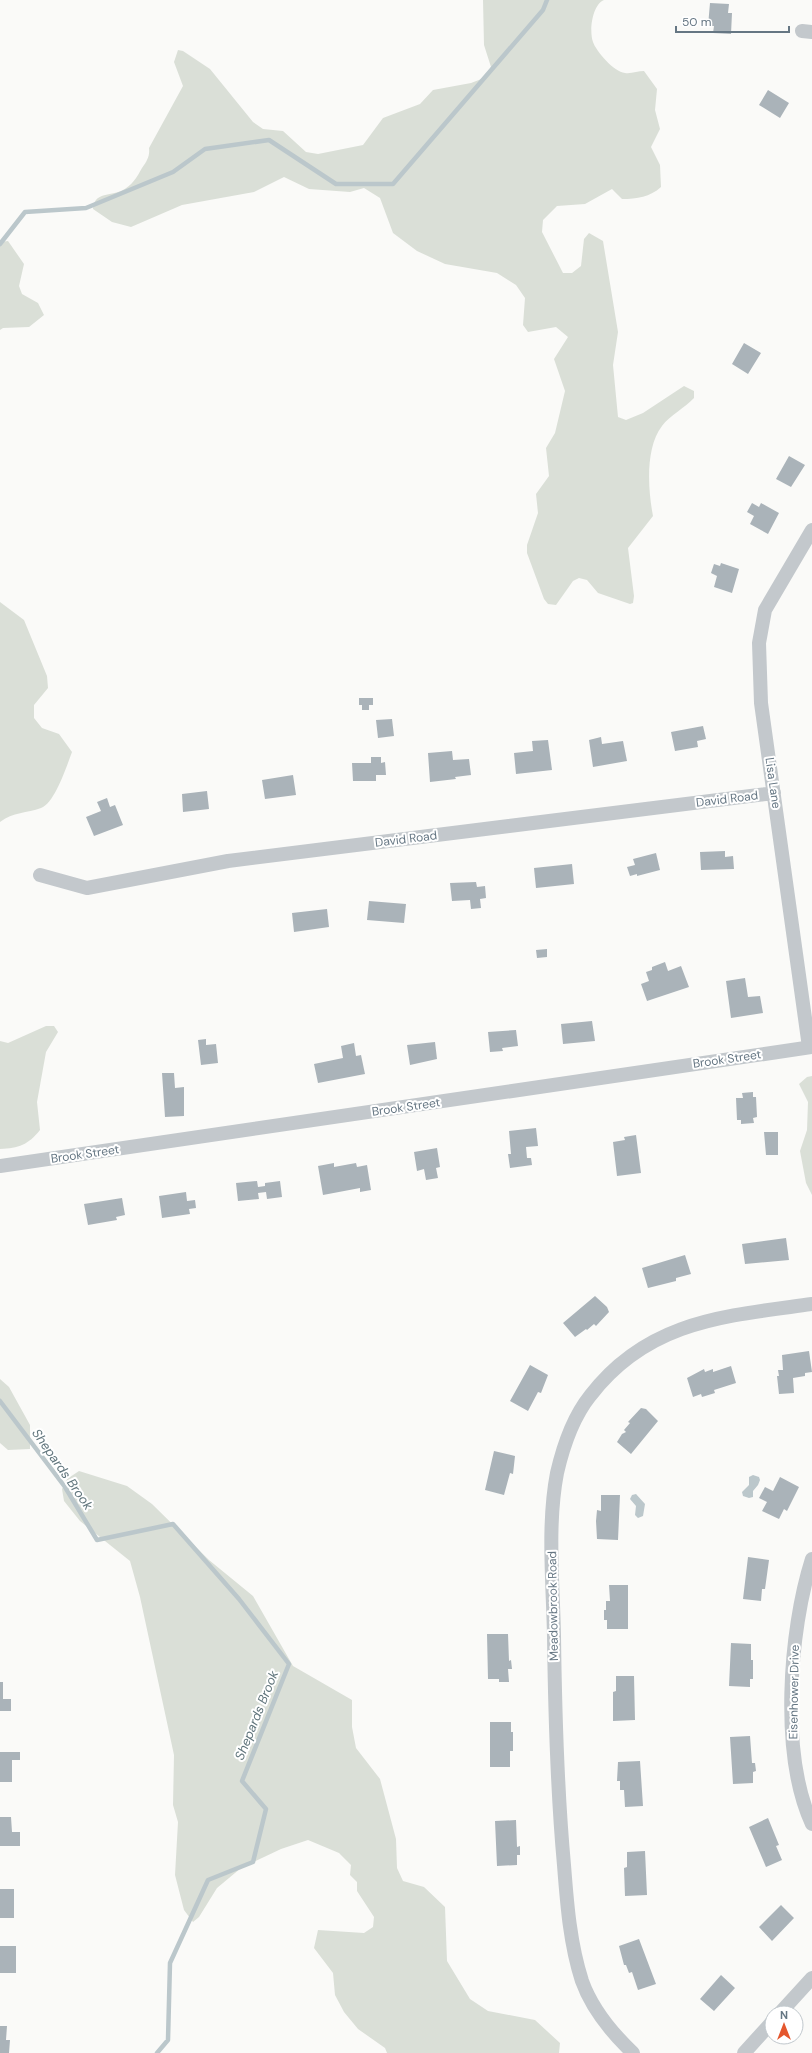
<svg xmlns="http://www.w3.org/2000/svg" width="812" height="2053" font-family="'DM Sans',sans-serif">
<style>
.green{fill:#dadfd7}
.water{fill:#bbc7cb}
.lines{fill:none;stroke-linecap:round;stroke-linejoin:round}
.stream{stroke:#bbc7cb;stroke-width:4.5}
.building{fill:#aab3b9}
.street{stroke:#c3c8cc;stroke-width:14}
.labels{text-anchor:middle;stroke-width:4;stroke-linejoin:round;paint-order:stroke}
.street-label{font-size:12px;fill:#657683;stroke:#fff}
.water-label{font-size:13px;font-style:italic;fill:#60757c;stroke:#fff}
</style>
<rect width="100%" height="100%" fill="#fafaf8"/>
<path class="green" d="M 483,0 L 604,0 C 592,5 589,31 593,42 C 596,51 614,72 625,73 C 631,74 638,71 644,71 L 657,89 L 655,110 L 660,129 L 651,147 L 660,165 L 661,187 C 650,197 637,199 622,199 L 612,189 L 585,204 L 557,206 L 543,220 L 542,232 L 563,273 L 572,273 L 581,266 L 584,239 L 589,233 L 603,241 L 618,332 L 613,365 L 618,417 L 626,420 L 643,413 L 684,386 L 694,391 L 694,398 C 685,408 670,415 662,426 C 645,448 648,490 653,516 L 628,548 L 634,596 L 633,603 L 630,604 L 598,593 L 587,580 L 579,578 L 573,581 L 556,605 L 548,604 L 544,599 L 527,553 L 527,545 L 538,513 L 536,494 L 549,476 L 546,448 L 555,433 L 565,391 L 554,359 L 568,337 L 556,327 L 528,332 L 523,325 L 525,298 L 516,285 L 497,273 L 445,264 L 417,251 L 393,233 L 380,198 L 364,188 L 350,192 L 309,189 L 284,177 L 254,192 L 182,205 L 131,227 L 112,222 L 93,209 C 94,192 110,196 121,191 C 132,186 137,177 142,168 C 147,161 150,156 149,148 L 183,86 L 174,62 L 178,50 L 183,51 L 210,69 L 253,122 L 263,129 L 283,131 L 306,152 L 318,154 L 363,145 L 383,118 L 420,104 L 433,90 L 471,83 L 484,78 L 491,67 L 484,45 Z
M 8,241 L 24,264 L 19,286 L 22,294 L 38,303 L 44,315 L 29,327 L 3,328 L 0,330 L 0,242 Z
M 0,602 L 24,620 L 47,676 L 48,688 L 34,705 L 34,718 L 42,728 L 59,734 L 72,752 C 67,765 55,803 41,808 C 27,813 13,812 0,822 Z
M 46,1026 L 54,1026 L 58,1032 L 46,1052 L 37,1102 L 40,1130 C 28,1145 19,1148 0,1149 L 0,1041 L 8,1043 Z
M 812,1076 L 812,1195 L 806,1183 L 800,1151 L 807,1130 L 808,1102 L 799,1084 L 807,1077 Z
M 0,1379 L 9,1387 L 30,1425 L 30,1449 L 8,1450 L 0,1443 Z
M 79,1471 L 127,1486 L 152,1504 L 209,1560 L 253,1596 L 293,1666 L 352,1700 L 352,1727 L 356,1748 L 380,1779 L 396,1839 L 397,1868 L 403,1881 L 424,1887 L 445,1907 L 447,1961 L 470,1999 L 488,2011 L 535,2020 L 560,2043 L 559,2053 L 387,2053 L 385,2048 L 358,2029 L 344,2012 L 335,1995 L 333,1973 L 314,1948 L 318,1930 L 364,1933 L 373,1927 L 374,1917 L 357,1891 L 357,1882 L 350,1875 L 351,1865 L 339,1853 L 308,1840 L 281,1849 L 241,1868 L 217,1888 L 199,1917 L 193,1922 L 184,1910 L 175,1875 L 178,1822 L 173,1805 L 174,1755 L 140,1597 L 130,1561 L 80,1521 L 64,1501 L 62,1489 L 67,1479 Z"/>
<path class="water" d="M 753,1475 L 759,1477 L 760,1480 L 758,1485 L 753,1491 L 753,1497 L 749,1498 L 743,1496 L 742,1492 L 749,1485 L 749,1477 Z
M 636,1494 L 645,1504 L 643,1516 L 638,1518 L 635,1515 L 636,1506 L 630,1499 L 632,1495 Z"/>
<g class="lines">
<path class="stream" d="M 0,244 L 25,212 L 86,208 L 173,172 L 205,149 L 269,140 L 336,184 L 393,184 L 543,10 L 547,0
M 0,1401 L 65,1487 L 97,1540 L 173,1524 L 239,1599 L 289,1664 L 242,1781 L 266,1809 L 253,1862 L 208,1880 L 170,1963 L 168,2040 L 157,2053"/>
</g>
<path class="building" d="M 710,3 L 729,4 L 728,13 L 732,13 L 731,34 L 713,33 L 714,26 L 708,26 Z
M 768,90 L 789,103 L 780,118 L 759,105 Z
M 744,343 L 761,353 L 748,374 L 732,364 Z
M 789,456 L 805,465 L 791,487 L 776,479 Z
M 752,503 L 759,507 L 761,503 L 779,513 L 768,534 L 750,524 L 754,516 L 747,512 Z
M 721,563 L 739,569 L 732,593 L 714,587 L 717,576 L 711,573 L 714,564 L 720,566 Z
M 359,698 L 373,698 L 373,705 L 369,705 L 369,710 L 362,710 L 362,705 L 359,705 Z
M 392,719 L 394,736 L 378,738 L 376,720 Z
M 703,726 L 706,739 L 697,741 L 698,747 L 675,751 L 671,732 Z
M 601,737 L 602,744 L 623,741 L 627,761 L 593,767 L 589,740 Z
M 548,740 L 552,770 L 516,774 L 514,753 L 533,751 L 532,741 Z
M 452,751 L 453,760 L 469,759 L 471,775 L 455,777 L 456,779 L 430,782 L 428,753 Z
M 371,757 L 381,757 L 381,763 L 385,762 L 386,775 L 376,775 L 376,781 L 353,781 L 352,763 L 371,763 Z
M 293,775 L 296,795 L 265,799 L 262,780 Z
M 207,791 L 209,809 L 183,812 L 182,794 Z
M 107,798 L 110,807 L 115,805 L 123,825 L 94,836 L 86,817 L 101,811 L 97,802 Z
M 725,851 L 725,857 L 733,856 L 734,869 L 701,870 L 700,852 Z
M 656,853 L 660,870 L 637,876 L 637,874 L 630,876 L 627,867 L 635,865 L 633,859 Z
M 572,864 L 574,884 L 536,888 L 534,868 Z
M 476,882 L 477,887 L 485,886 L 486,898 L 480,899 L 481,908 L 471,909 L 470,900 L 452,901 L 450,883 Z
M 369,901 L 406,904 L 404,923 L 367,920 Z
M 327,909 L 329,927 L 294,932 L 292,913 Z
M 547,949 L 547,957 L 537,958 L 536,950 Z
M 665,962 L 668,971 L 681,966 L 689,987 L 647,1001 L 641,984 L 649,981 L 646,972 L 652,970 L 652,967 Z
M 745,978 L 748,997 L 760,996 L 763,1013 L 731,1018 L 726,981 Z
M 592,1021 L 595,1041 L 563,1044 L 561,1024 Z
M 516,1030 L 518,1046 L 502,1048 L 503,1051 L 490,1052 L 488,1032 Z
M 206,1039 L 206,1045 L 216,1044 L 218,1063 L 201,1065 L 198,1040 Z
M 435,1042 L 437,1059 L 410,1065 L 407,1045 Z
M 354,1043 L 356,1056 L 361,1055 L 365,1074 L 318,1083 L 314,1064 L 343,1058 L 341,1046 Z
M 162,1073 L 174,1073 L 175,1088 L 184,1087 L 184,1116 L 165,1117 Z
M 753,1092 L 753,1097 L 756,1097 L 757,1117 L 753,1118 L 754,1123 L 741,1124 L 741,1120 L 737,1120 L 736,1098 L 743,1098 L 742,1093 Z
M 536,1128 L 538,1146 L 526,1147 L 527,1158 L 531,1158 L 532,1165 L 510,1168 L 508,1154 L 511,1154 L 509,1131 Z
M 764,1132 L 778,1132 L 778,1155 L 766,1155 Z
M 636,1135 L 641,1173 L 617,1176 L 613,1142 L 625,1140 L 624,1137 Z
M 437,1148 L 440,1167 L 436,1168 L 438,1178 L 426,1180 L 424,1169 L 417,1171 L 414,1152 Z
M 334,1163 L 334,1167 L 356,1163 L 357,1167 L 367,1165 L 371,1190 L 360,1192 L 360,1188 L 323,1195 L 318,1166 Z
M 257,1181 L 258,1187 L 265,1186 L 265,1183 L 280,1181 L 282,1197 L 267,1199 L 266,1192 L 258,1193 L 259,1199 L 238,1201 L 236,1183 Z
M 186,1192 L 187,1201 L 195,1200 L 196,1208 L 189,1209 L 190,1214 L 162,1218 L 159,1196 Z
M 122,1198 L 125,1215 L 116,1217 L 117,1220 L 88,1225 L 84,1204 Z
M 786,1238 L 789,1260 L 745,1264 L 742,1244 Z
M 685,1255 L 691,1274 L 676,1278 L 676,1281 L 648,1288 L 642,1268 Z
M 595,1296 L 607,1307 L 609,1312 L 596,1326 L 594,1324 L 587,1330 L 586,1329 L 575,1337 L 563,1323 Z
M 809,1351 L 812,1372 L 805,1373 L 805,1376 L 793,1378 L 794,1393 L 779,1394 L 777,1376 L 779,1376 L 778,1370 L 783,1370 L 782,1355 Z
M 530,1365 L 548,1375 L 541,1393 L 538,1392 L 528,1411 L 510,1401 Z
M 731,1366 L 736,1383 L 714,1390 L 715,1393 L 702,1397 L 701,1394 L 693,1397 L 687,1378 L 704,1369 L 705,1372 L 713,1369 L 713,1372 Z
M 641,1408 L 646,1409 L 658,1421 L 631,1454 L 617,1442 L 622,1434 L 626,1432 L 624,1430 L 630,1423 L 628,1422 Z
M 494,1451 L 515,1456 L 513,1474 L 510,1473 L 504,1495 L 485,1490 Z
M 780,1477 L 799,1487 L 787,1511 L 784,1509 L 779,1519 L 762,1511 L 767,1502 L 759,1498 L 765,1487 L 773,1491 Z
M 601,1495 L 620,1495 L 618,1540 L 597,1539 L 596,1521 L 597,1510 L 601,1511 Z
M 748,1557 L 769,1560 L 765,1589 L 762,1589 L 761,1601 L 743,1599 Z
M 609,1585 L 628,1585 L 628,1629 L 607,1629 L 607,1620 L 604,1620 L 604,1610 L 606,1610 L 606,1601 L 610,1601 Z
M 487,1634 L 508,1634 L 509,1661 L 511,1660 L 512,1669 L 508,1669 L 509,1682 L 499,1682 L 499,1679 L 488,1679 Z
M 731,1643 L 751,1644 L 751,1660 L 753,1660 L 753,1679 L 750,1679 L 750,1687 L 729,1686 Z
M 616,1676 L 634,1676 L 635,1720 L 613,1721 L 613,1692 L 616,1691 Z
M 0,1682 L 3,1682 L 3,1699 L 11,1699 L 11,1711 L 0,1711 Z
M 490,1722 L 511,1722 L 511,1732 L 513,1732 L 513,1751 L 510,1751 L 510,1767 L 490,1767 Z
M 750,1736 L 752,1763 L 755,1763 L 756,1771 L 753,1772 L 753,1783 L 733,1784 L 730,1737 Z
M 0,1752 L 20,1752 L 20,1760 L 12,1760 L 12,1782 L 0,1782 Z
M 640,1761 L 643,1806 L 625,1807 L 624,1790 L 620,1790 L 620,1781 L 617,1781 L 618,1762 Z
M 0,1817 L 11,1817 L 12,1832 L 20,1832 L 20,1846 L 0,1846 Z
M 768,1818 L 779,1845 L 776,1846 L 782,1860 L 766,1867 L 749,1827 Z
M 516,1820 L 517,1847 L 520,1846 L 520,1855 L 517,1855 L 517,1865 L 497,1866 L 495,1821 Z
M 645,1851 L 647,1895 L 625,1896 L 624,1868 L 627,1867 L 627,1852 Z
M 0,1889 L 14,1889 L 14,1918 L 0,1918 Z
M 781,1905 L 794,1918 L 772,1941 L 759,1927 Z
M 639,1939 L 656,1984 L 638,1990 L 632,1972 L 629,1973 L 626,1965 L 624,1965 L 619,1946 Z
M 0,1946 L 16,1946 L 16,1973 L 0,1973 Z
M 721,1975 L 735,1988 L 714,2011 L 700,1999 Z
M 0,2026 L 7,2026 L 6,2040 L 10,2040 L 9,2053 L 0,2053 Z"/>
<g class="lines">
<path class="street" d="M 802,31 L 812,32
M 40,875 L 87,888 L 228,861 L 774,793
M 809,1047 L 761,703 L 759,643 L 765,610 L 812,530
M 0,1166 L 812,1047
M 812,1559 C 789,1631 780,1755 812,1824
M 780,2013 L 812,1978
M 633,2053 C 612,2033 592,2009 582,1981 C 570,1944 567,1904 564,1865 C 557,1789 555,1713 554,1636 C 553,1583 547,1525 557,1473 C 563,1447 574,1416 590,1396 C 648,1320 726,1316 812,1304
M 744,2053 L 772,2022"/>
</g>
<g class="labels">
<g class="street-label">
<text transform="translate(773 783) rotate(82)" y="4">Lisa Lane</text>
<text transform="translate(727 799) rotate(-7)" y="4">David Road</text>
<text transform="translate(406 839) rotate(-7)" y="4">David Road</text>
<text transform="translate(727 1059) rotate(-8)" y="4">Brook Street</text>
<text transform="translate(406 1107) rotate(-8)" y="4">Brook Street</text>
<text transform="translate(85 1154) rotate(-8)" y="4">Brook Street</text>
<text transform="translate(553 1606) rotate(-91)" y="4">Meadowbrook Road</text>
<text transform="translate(794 1692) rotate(-89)" y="4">Eisenhower Drive</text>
</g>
<g class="water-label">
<text transform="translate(63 1469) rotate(55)" y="5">Shepards Brook</text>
<text transform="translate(256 1715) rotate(-68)" y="5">Shepards Brook</text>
</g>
</g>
<g transform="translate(784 2025)"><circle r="19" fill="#ffffff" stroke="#c1c8cd"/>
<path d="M0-3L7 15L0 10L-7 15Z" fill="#e4572e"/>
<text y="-6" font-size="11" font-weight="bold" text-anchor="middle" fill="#657683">N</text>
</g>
<path d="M676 26v6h113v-6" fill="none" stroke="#657683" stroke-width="2"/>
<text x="682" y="26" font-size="12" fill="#657683" stroke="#ffffff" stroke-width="3" paint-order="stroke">50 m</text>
</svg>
